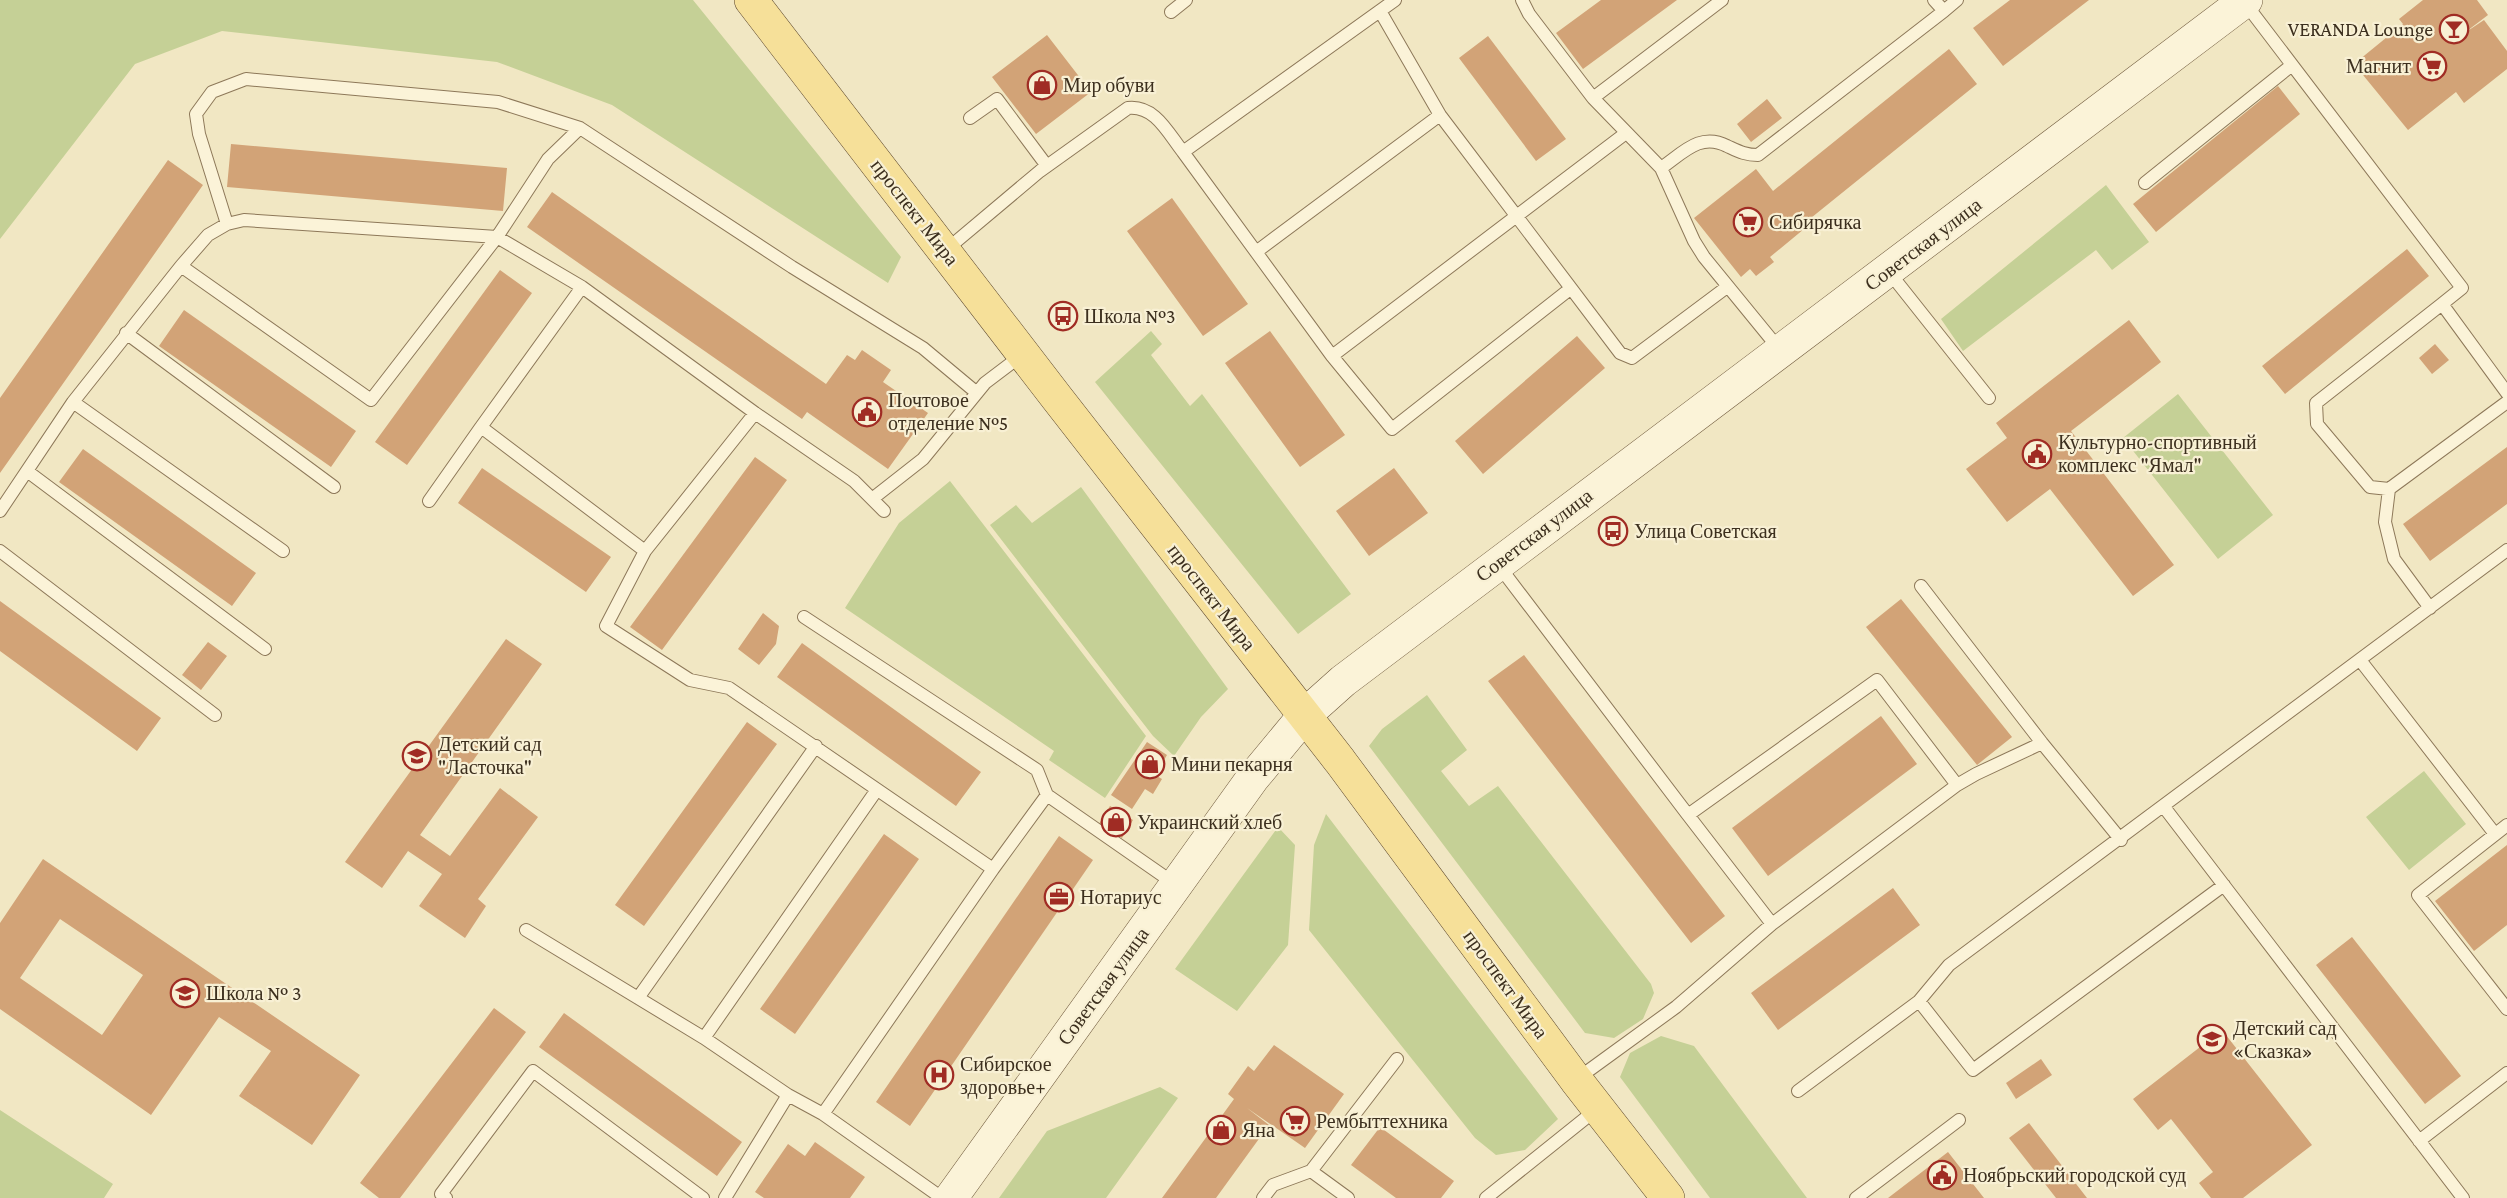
<svg xmlns="http://www.w3.org/2000/svg" width="2507" height="1198" font-family="'Crimson Pro',serif">
<style>
.green{fill:#c5d096}
.building{fill:#d2a377;fill-rule:evenodd}
.lines{fill:none;stroke-linecap:round;stroke-linejoin:round}
.lane-casing{stroke:#8d7859;stroke-width:14}
.secondary-casing{stroke:#6f593c;stroke-width:34}
.primary-casing{stroke:#5b462d;stroke-width:34}
.lane{stroke:#fbf3d8;stroke-width:12}
.secondary{stroke:#fbf3d8;stroke-width:33}
.primary{stroke:#f6e099;stroke-width:33}
.labels{text-anchor:middle;stroke-width:4.5;stroke-linejoin:round;paint-order:stroke}
.poi-label{font-size:20px;fill:#3c2f1e;stroke:#f8f0d4;text-anchor:start}
.street-label{font-size:20px;fill:#3c2f1e;stroke:#f8f0d4}
</style>
<rect width="100%" height="100%" fill="#f1e7c3"/>
<path class="green" d="M 0,0 L 693,0 L 901,257 L 888,283 L 612,105 L 497,62 L 222,31 L 135,64 L 0,239 Z
M 2106,185 L 2149,242 L 2112,270 L 2096,250 L 1963,351 L 1941,319 Z
M 1151,331 L 1162,344 L 1151,355 L 1190,406 L 1202,394 L 1351,594 L 1298,634 L 1095,382 Z
M 2178,394 L 2273,515 L 2218,559 L 2123,438 Z
M 950,481 L 1146,736 L 1105,798 L 1049,760 L 1054,751 L 845,608 L 899,523 Z
M 1081,487 L 1228,689 L 1201,717 L 1174,756 L 1153,736 L 990,525 L 1016,505 L 1032,523 Z
M 1427,695 L 1467,750 L 1441,771 L 1469,806 L 1498,786 L 1651,984 L 1654,993 L 1643,1019 L 1614,1038 L 1585,1033 L 1369,746 L 1382,729 Z
M 2424,771 L 2466,824 L 2409,870 L 2366,817 Z
M 1326,814 L 1558,1119 L 1525,1150 L 1496,1155 L 1475,1138 L 1309,930 L 1314,845 Z
M 1278,827 L 1295,845 L 1288,945 L 1237,1011 L 1175,969 Z
M 1661,1036 L 1694,1046 L 1807,1198 L 1710,1198 L 1620,1077 L 1630,1053 Z
M 1160,1087 L 1178,1098 L 1106,1198 L 999,1198 L 1047,1131 Z
M 0,1110 L 113,1184 L 104,1198 L 0,1198 Z"/>
<path class="building" d="M 1601,0 L 1677,0 L 1583,69 L 1556,33 Z
M 2010,0 L 2089,0 L 2003,66 L 1973,28 Z
M 2423,0 L 2477,0 L 2488,15 L 2463,34 L 2484,20 L 2507,51 L 2507,69 L 2464,103 L 2456,92 L 2408,130 L 2354,64 L 2403,24 L 2399,19 Z
M 1047,35 L 1091,92 L 1036,134 L 992,77 Z
M 1488,36 L 1566,139 L 1536,161 L 1459,58 Z
M 1949,49 L 1977,84 L 1801,226 L 1804,229 L 1770,257 L 1774,262 L 1756,276 L 1750,269 L 1741,277 L 1694,218 L 1756,169 L 1773,191 Z
M 2278,86 L 2300,114 L 2156,232 L 2133,204 Z
M 1767,99 L 1782,118 L 1751,142 L 1737,124 Z
M 231,144 L 507,168 L 503,211 L 227,187 Z
M 168,160 L 203,185 L 0,473 L 0,398 Z
M 552,192 L 826,384 L 847,355 L 855,360 L 862,350 L 891,370 L 883,382 L 928,413 L 888,469 L 807,412 L 802,419 L 527,227 Z
M 1172,198 L 1248,304 L 1203,336 L 1127,231 Z
M 2407,249 L 2429,276 L 2285,394 L 2262,366 Z
M 500,270 L 532,293 L 407,465 L 375,442 Z
M 184,310 L 356,431 L 331,467 L 159,346 Z
M 2129,320 L 2161,362 L 2071,431 L 2174,565 L 2133,596 L 2050,489 L 2007,522 L 1966,469 L 2007,438 L 1996,423 Z
M 1270,331 L 1345,435 L 1300,467 L 1225,363 Z
M 1577,336 L 1605,368 L 1483,474 L 1455,441 Z
M 2435,344 L 2449,360 L 2432,374 L 2419,358 Z
M 2507,447 L 2507,504 L 2430,561 L 2403,524 Z
M 83,449 L 256,573 L 232,606 L 59,482 Z
M 755,457 L 787,480 L 662,650 L 630,627 Z
M 482,468 L 611,557 L 586,592 L 458,503 Z
M 1394,468 L 1428,513 L 1369,556 L 1336,511 Z
M 1901,599 L 2012,737 L 1977,765 L 1866,627 Z
M 0,601 L 161,718 L 137,751 L 0,651 Z
M 763,613 L 779,626 L 776,644 L 759,665 L 738,649 Z
M 506,639 L 542,664 L 420,835 L 450,856 L 500,788 L 538,817 L 478,899 L 486,906 L 465,938 L 419,906 L 442,874 L 408,851 L 382,888 L 345,862 Z
M 208,642 L 227,656 L 201,690 L 182,675 Z
M 802,643 L 981,772 L 956,806 L 777,677 Z
M 1524,655 L 1725,916 L 1691,943 L 1488,681 Z
M 1881,716 L 1917,764 L 1768,876 L 1732,828 Z
M 747,722 L 777,744 L 644,926 L 615,905 Z
M 1147,742 L 1167,755 L 1155,775 L 1162,779 L 1153,794 L 1145,789 L 1132,809 L 1111,795 Z
M 1110,806 L 1133,820 L 1122,838 L 1099,824 Z
M 884,834 L 919,859 L 795,1034 L 760,1009 Z
M 1059,836 L 1093,860 L 910,1126 L 876,1102 Z
M 2507,845 L 2507,925 L 2474,951 L 2435,901 Z
M 43,859 L 360,1075 L 312,1145 L 239,1096 L 271,1051 L 219,1017 L 151,1115 L 0,1009 L 0,923 ZM 60,919 L 143,975 L 102,1035 L 20,978 Z
M 1893,888 L 1920,925 L 1778,1030 L 1751,993 Z
M 2352,937 L 2461,1076 L 2425,1104 L 2316,965 Z
M 494,1008 L 526,1032 L 400,1198 L 379,1198 L 360,1183 Z
M 564,1013 L 742,1142 L 717,1176 L 539,1047 Z
M 2222,1030 L 2312,1145 L 2243,1198 L 2211,1198 L 2199,1183 L 2213,1172 L 2171,1119 L 2158,1130 L 2133,1099 Z
M 1274,1045 L 1344,1094 L 1305,1148 L 1247,1108 L 1269,1125 L 1216,1198 L 1162,1198 L 1234,1099 L 1228,1094 L 1248,1066 L 1254,1071 Z
M 2041,1059 L 2052,1075 L 2016,1099 L 2006,1083 Z
M 2029,1123 L 2087,1198 L 2056,1198 L 2009,1138 Z
M 1380,1127 L 1454,1181 L 1441,1198 L 1396,1198 L 1351,1165 Z
M 815,1142 L 865,1177 L 850,1198 L 764,1198 L 755,1192 L 788,1144 L 805,1156 Z
M 1948,1152 L 1984,1198 L 1888,1198 Z"/>
<g class="lines">
<g class="lane-casing">
<path id="lane" d="M 1522,0 L 1529,14 L 1593,98 L 1661,168 L 1694,241 L 1704,257 L 1780,350
M 2245,3 L 2462,288 L 2442,304 L 2507,393
M 1380,11 L 1440,115 L 1620,353 L 1632,358 L 1727,287
M 1944,11 L 1957,0
M 1171,12 L 1186,0
M 1593,98 L 1722,0
M 970,118 L 997,99 L 1047,166
M 1183,152 L 1332,356 L 1392,429 L 1570,289
M 1661,168 C 1683,153 1700,132 1727,146 C 1738,151 1745,155 1758,155 L 1944,11 L 1934,0
M 2145,183 L 2292,65
M 227,224 L 199,134 L 196,114 L 212,92 L 246,79 L 498,102 L 580,128 L 792,267 L 923,348 L 977,393
M 946,250 L 1040,171 L 1128,108 C 1155,105 1168,133 1183,152 L 1395,0
M 1256,252 L 1440,115
M 181,266 L 371,400 L 497,237 L 548,159 L 580,128
M 1889,272 L 1989,398
M 582,287 L 481,427 L 645,551 L 755,413
M 2442,304 L 2316,403 L 2317,424 L 2370,487 L 2389,489 L 2507,402
M 126,333 L 334,487
M 1332,356 L 1626,133
M 73,402 L 283,551
M 27,471 L 265,649
M 2389,489 L 2385,522 L 2394,559 L 2430,608
M 872,499 L 923,459 L 985,383 L 1022,355
M 429,501 L 481,427
M 0,511 L 73,402 L 181,266 L 208,235 L 227,224 L 244,220 L 497,237 L 582,287 L 755,413 L 854,481 L 884,511
M 0,551 L 215,715
M 645,551 L 606,626 L 690,680 L 729,688 L 993,869 L 823,1114
M 1499,566 L 1688,815 L 1877,680 L 1957,785 L 1772,924 L 1676,1007 L 1577,1079
M 1921,586 L 2042,743 L 2121,840
M 804,617 L 1037,770 L 1047,795
M 2360,660 L 2495,834
M 1957,785 L 1976,774 L 2042,743
M 2164,807 L 2463,1198
M 1688,815 L 1772,924
M 2507,825 L 2418,895 L 2507,1009
M 993,869 L 1047,795 L 1175,884
M 526,930 L 704,1038 L 788,1095
M 638,998 L 816,746
M 1919,1001 L 1973,1070 L 2224,885
M 704,1038 L 876,791
M 1798,1091 L 1919,1001 L 1949,965 L 2507,550
M 2419,1141 L 2507,1073
M 1311,1171 L 1348,1198
M 446,1198 L 441,1194 L 533,1071 L 703,1198
M 725,1198 L 788,1095 L 823,1114 L 942,1198
M 1263,1198 L 1273,1185 L 1311,1171 L 1397,1059
M 1486,1198 L 1597,1109
M 1856,1198 L 1959,1120"/>
</g>
<g class="secondary-casing">
<path id="secondary" d="M 951,1198 L 1252,779 L 1305,715 L 1343,681 L 2246,0"/>
</g>
<g class="primary-casing">
<path id="primary" d="M 751,0 L 1057,398 L 1340,761 L 1576,1080 L 1668,1198"/>
</g>
<use href="#lane" class="lane"/>
<use href="#secondary" class="secondary"/>
<use href="#primary" class="primary"/>
</g>
<defs>
<g id="bar-ring" transform="scale(1.5)"><circle r="9.5" fill="#f8f0d4" stroke="#a02c24" stroke-width="1.5"/><path d="M-6-5H6L.8 .8V4.5H3.5V6h-7V4.5H-.8V.8Z" fill="#a02c24"/></g>
<g id="supermarket-ring" transform="scale(1.5)"><circle r="9.5" fill="#f8f0d4" stroke="#a02c24" stroke-width="1.5"/><path d="M-6-5.5h2.5l.6 2H6L4.5 2H-2.5L-4.4-4H-6ZM-1.5 3.2a1.3 1.3 0 1 0 .1 0ZM3 3.2a1.3 1.3 0 1 0 .1 0Z" fill="#a02c24"/></g>
<g id="shop-ring" transform="scale(1.5)"><circle r="9.5" fill="#f8f0d4" stroke="#a02c24" stroke-width="1.5"/><path d="M-5-2.5h2.3a2.7 3.5 0 0 1 5.4 0H5L5.5 6h-11ZM-1.5-2.5h3a1.5 2.3 0 0 0-3 0Z" fill="#a02c24"/></g>
<g id="bus-ring" transform="scale(1.5)"><circle r="9.5" fill="#f8f0d4" stroke="#a02c24" stroke-width="1.5"/><path d="M-5-6H5V4H4V6H2V4H-2V6H-4V4H-5ZM-3.5-4V0h7V-4ZM-3.5 1.2v1.5H-2V1.2ZM2 1.2v1.5H3.5V1.2Z" fill="#a02c24"/></g>
<g id="civic-ring" transform="scale(1.5)"><circle r="9.5" fill="#f8f0d4" stroke="#a02c24" stroke-width="1.5"/><path d="M-.6-6.5H3V-4.5H.6V-3L4-1V1h2V6H-6V1h2V-1L-.6-3ZM-1.2 2.5V6h2.4V2.5Z" fill="#a02c24"/></g>
<g id="school-ring" transform="scale(1.5)"><circle r="9.5" fill="#f8f0d4" stroke="#a02c24" stroke-width="1.5"/><path d="M0-5L7-2L0 1L-7-2ZM-4 1L0 2.5L4 1V4Q0 6-4 4Z" fill="#a02c24"/></g>
<g id="office-ring" transform="scale(1.5)"><circle r="9.5" fill="#f8f0d4" stroke="#a02c24" stroke-width="1.5"/><path d="M-6-3h4V-5.5h4V-3h4V5H-6ZM-1-4.5V-3h2v-1.5ZM-6 0V1H6V0Z" fill="#a02c24"/></g>
<g id="hospital-ring" transform="scale(1.5)"><circle r="9.5" fill="#f8f0d4" stroke="#a02c24" stroke-width="1.5"/><path d="M-5-5h3v3.5h4V-5h3V5h-3V1.5h-4V5h-3Z" fill="#a02c24"/></g>
</defs>
<g fill-rule="evenodd">
<use href="#bar-ring" x="2454" y="29"/>
<use href="#supermarket-ring" x="2432" y="66"/>
<use href="#shop-ring" x="1042" y="85"/>
<use href="#supermarket-ring" x="1748" y="222"/>
<use href="#bus-ring" x="1063" y="316"/>
<use href="#civic-ring" x="867" y="412"/>
<use href="#civic-ring" x="2037" y="454"/>
<use href="#bus-ring" x="1613" y="531"/>
<use href="#school-ring" x="417" y="756"/>
<use href="#shop-ring" x="1150" y="764"/>
<use href="#shop-ring" x="1116" y="822"/>
<use href="#office-ring" x="1059" y="897"/>
<use href="#school-ring" x="185" y="993"/>
<use href="#school-ring" x="2212" y="1039"/>
<use href="#hospital-ring" x="939" y="1075"/>
<use href="#supermarket-ring" x="1295" y="1121"/>
<use href="#shop-ring" x="1221" y="1130"/>
<use href="#civic-ring" x="1942" y="1175"/>
</g>
<g class="labels">
<g class="poi-label">
<text x="2433" y="36" text-anchor="end">VERANDA Lounge</text>
<text x="2411" y="73" text-anchor="end">Магнит</text>
<text x="1063" y="92">Мир обуви</text>
<text x="1769" y="229">Сибирячка</text>
<text x="1084" y="323">Школа №3</text>
<text x="888" y="407">Почтовое<tspan x="888" dy="23">отделение №5</tspan></text>
<text x="2058" y="449">Культурно-спортивный<tspan x="2058" dy="23">комплекс "Ямал"</tspan></text>
<text x="1634" y="538">Улица Советская</text>
<text x="438" y="751">Детский сад<tspan x="438" dy="23">"Ласточка"</tspan></text>
<text x="1171" y="771">Мини пекарня</text>
<text x="1137" y="829">Украинский хлеб</text>
<text x="1080" y="904">Нотариус</text>
<text x="206" y="1000">Школа № 3</text>
<text x="2233" y="1035">Детский сад<tspan x="2233" dy="23">«Сказка»</tspan></text>
<text x="960" y="1071">Сибирское<tspan x="960" dy="23">здоровье+</tspan></text>
<text x="1316" y="1128">Рембыттехника</text>
<text x="1242" y="1137">Яна</text>
<text x="1963" y="1182">Ноябрьский городской суд</text>
</g>
<g class="street-label">
<text transform="translate(915 212) rotate(52)" y="7">проспект Мира</text>
<text transform="translate(1923 244) rotate(-37)" y="7">Советская улица</text>
<text transform="translate(1534 535) rotate(-37)" y="7">Советская улица</text>
<text transform="translate(1212 597) rotate(52)" y="7">проспект Мира</text>
<text transform="translate(1506 984) rotate(54)" y="7">проспект Мира</text>
<text transform="translate(1103 986) rotate(-54)" y="7">Советская улица</text>
</g>
</g>
</svg>
